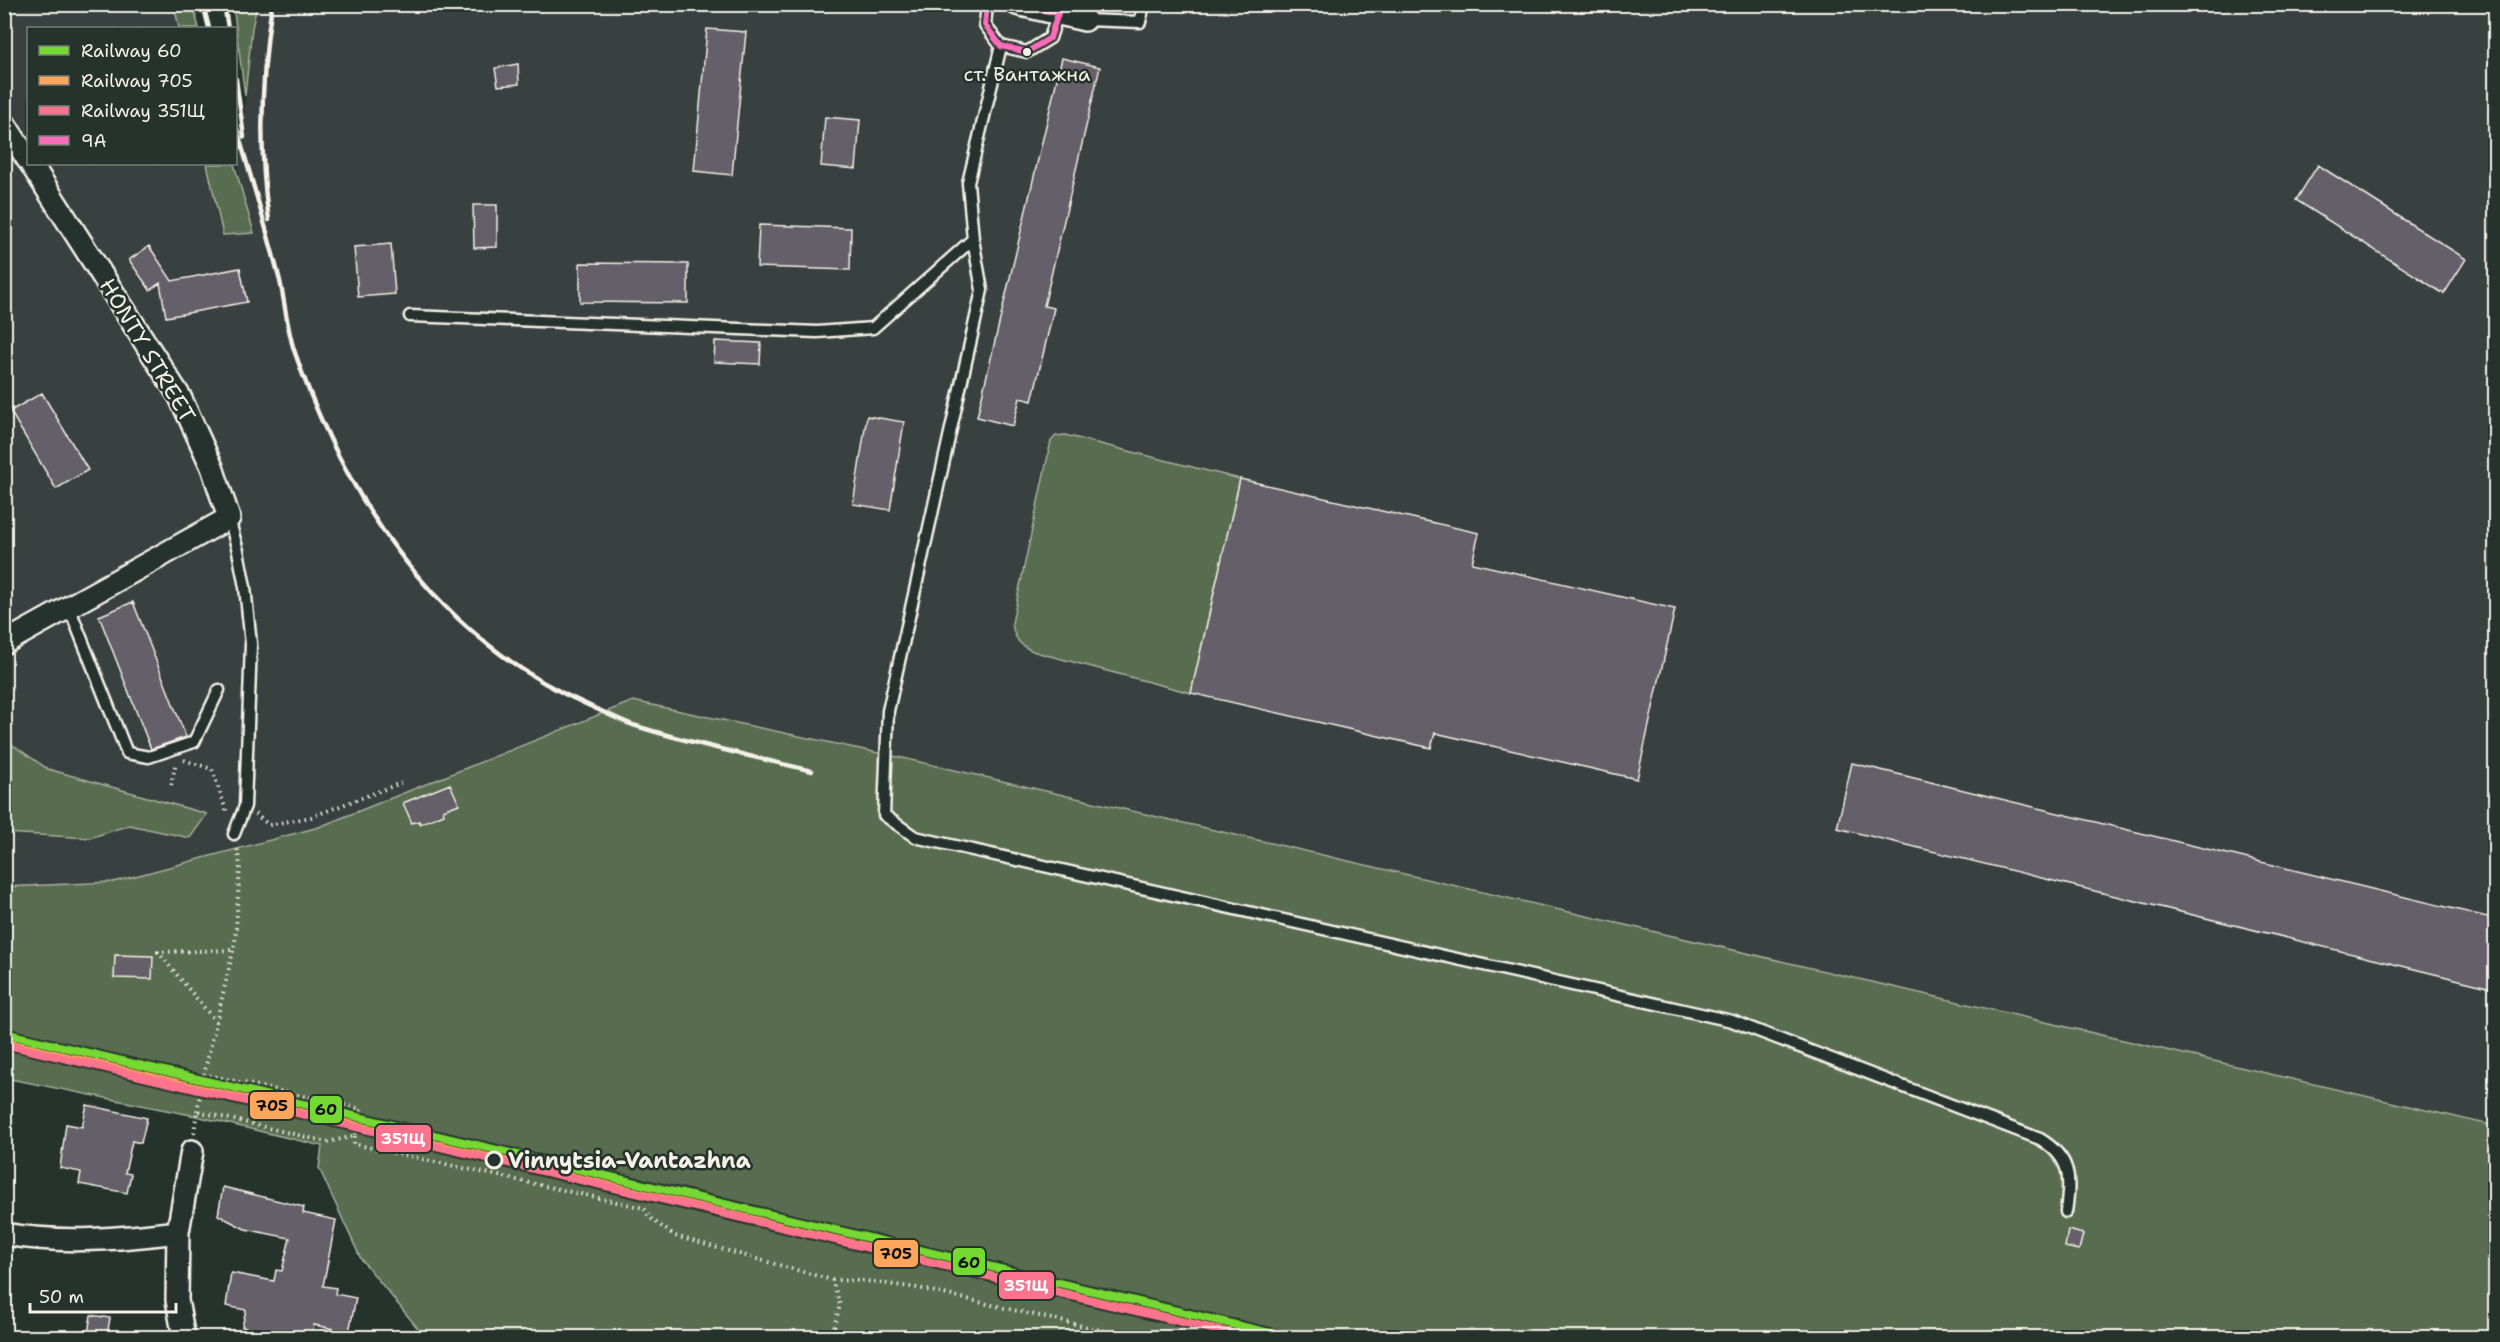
<svg xmlns="http://www.w3.org/2000/svg" width="2500" height="1342" font-family="'Shantell Sans',sans-serif">
<style>
.built{fill:#39403f}
.green{fill:#596d50;stroke:#a6af9c;stroke-width:1.5}
.building{fill:#655f69;stroke:#f4f1e8;stroke-width:1.5}
.lines{fill:none;stroke-linecap:round;stroke-linejoin:round}
.service-casing{stroke:#f4f1e8;stroke-width:15}
.minor-casing{stroke:#f4f1e8;stroke-width:26}
.path{stroke:#f4f1e8;stroke-width:4;stroke-dasharray:1.5 4.5;stroke-linecap:butt}
.service{stroke:#26332d;stroke-width:10}
.minor{stroke:#26332d;stroke-width:21}
.rail{stroke:#f4f1e8;stroke-width:4.5}
.bus-1-casing{stroke:#26332d;stroke-width:10}
.bus-1{stroke:#fb6dba;stroke-width:6}
.rail-1-casing{stroke:#26332d;stroke-width:12}
.rail-2-casing{stroke:#26332d;stroke-width:12}
.rail-3-casing{stroke:#26332d;stroke-width:12}
.rail-1{stroke:#74d930;stroke-width:8}
.rail-2{stroke:#ffa55c;stroke-width:8}
.rail-3{stroke:#fc738d;stroke-width:8}
.bus-dot{fill:#f4f1e8;stroke:#26332d;stroke-width:2}
.stop-dot{fill:#26332d;stroke:#f4f1e8;stroke-width:3}
.labels{text-anchor:middle;stroke-width:5;stroke-linejoin:round;paint-order:stroke}
.bus-label{font-size:20px;fill:#f4f1e8;stroke:#26332d}
.street-label{font-size:22px;fill:#f4f1e8;stroke:#26332d}
.stop-label{font-size:22px;font-weight:bold;fill:#f4f1e8;stroke:#26332d;text-anchor:start}
.line-badge{stroke:#26332d;stroke-width:2}
.badge-label{font-size:16px;text-anchor:middle;font-weight:bold;fill:#fff}
.pale-badge-label{font-size:16px;text-anchor:middle;font-weight:bold;fill:#111}
</style>
<rect width="100%" height="100%" fill="#26332d"/>
<filter id="ink" filterUnits="userSpaceOnUse"><feTurbulence type="fractalNoise" baseFrequency=".0167" numOctaves="2"/><feDisplacementMap in="SourceGraphic" scale="12" xChannelSelector="R" yChannelSelector="G"/><feConvolveMatrix kernelMatrix="1 2 1 2 8 2 1 2 1" color-interpolation-filters="sRGB"/></filter>
<g filter="url(#ink)">
<path class="built" d="M 4,5 L 174,5 L 179,28 L 28,28 L 28,164 L 207,164 L 223,235 L 254,233 L 238,177 L 252,28 L 257,5 L 2495,5 L 2495,1126 L 907,759 L 633,701 L 320,827 L 113,882 L 5,887 Z"/>
<path class="green" d="M 174,5 L 193,5 L 199,28 L 179,28 Z
M 233,5 L 257,5 L 252,28 L 245,96 Z
M 207,164 L 234,164 L 254,233 L 223,235 Z
M 1065,435 L 1240,479 L 1191,693 L 1035,652 C 1020,646 1014,639 1012,623 L 1051,441 L 1056,436 Z
M 633,701 L 907,759 L 2495,1126 L 2495,1337 L 425,1337 L 361,1259 L 319,1168 L 322,1146 L 196,1116 L 5,1078 L 4,887 L 113,882 L 319,827 Z
M 4,739 L 48,769 L 207,814 L 190,838 L 129,825 L 90,838 L 5,833 Z"/>
<path class="building" d="M 707,29 L 746,32 L 732,175 L 694,171 Z
M 1062,58 L 1100,67 L 1044,306 L 1054,308 L 1032,401 L 1020,398 L 1013,426 L 977,417 Z
M 518,64 L 519,84 L 498,86 L 495,68 Z
M 825,117 L 860,120 L 856,169 L 821,166 Z
M 2318,165 L 2466,259 L 2444,294 L 2296,200 Z
M 473,205 L 497,205 L 497,247 L 474,248 Z
M 759,225 L 851,228 L 850,270 L 757,267 Z
M 391,244 L 395,294 L 358,297 L 354,247 Z
M 149,246 L 172,281 L 240,268 L 247,302 L 166,317 L 160,283 L 150,290 L 129,260 Z
M 580,263 L 688,264 L 688,303 L 580,302 Z
M 715,341 L 761,343 L 760,364 L 714,362 Z
M 42,393 L 88,470 L 56,489 L 10,411 Z
M 867,416 L 904,422 L 890,510 L 853,504 Z
M 1240,479 L 1479,533 L 1472,563 L 1675,609 L 1637,779 L 1435,733 L 1431,748 L 1191,693 Z
M 133,602 L 186,737 L 151,749 L 99,616 Z
M 1852,763 L 2496,919 L 2496,989 L 1837,828 Z
M 450,784 L 459,804 L 443,810 L 444,814 L 420,824 L 419,821 L 412,823 L 403,803 Z
M 115,955 L 153,956 L 152,979 L 114,978 Z
M 87,1105 L 147,1118 L 141,1143 L 132,1141 L 125,1173 L 131,1174 L 127,1193 L 79,1184 L 81,1172 L 60,1168 L 66,1124 L 82,1127 Z
M 223,1187 L 304,1207 L 303,1213 L 336,1220 L 323,1286 L 336,1288 L 335,1294 L 356,1298 L 349,1332 L 314,1325 L 312,1338 L 253,1338 L 255,1330 L 242,1327 L 246,1310 L 226,1306 L 231,1273 L 274,1281 L 276,1270 L 282,1271 L 290,1238 L 245,1229 L 218,1215 Z
M 2068,1230 L 2083,1234 L 2079,1250 L 2065,1247 Z
M 91,1315 L 110,1318 L 107,1336 L 88,1333 Z"/>
<g class="lines">
<g class="service-casing">
<path id="service" d="M 987,4 L 985,25 L 1001,46 L 1027,52 L 1050,38 L 1058,13
M 1085,20 L 1140,22 L 1144,4
M 1001,46 L 968,183 L 973,239 L 982,290 L 888,711 L 884,815 L 915,837 L 1732,1021 L 2040,1139 C 2071,1158 2071,1177 2066,1212
M 410,316 L 817,332 L 873,328 L 973,239
M 229,518 L 238,551 L 245,587 L 251,644 L 245,806 L 234,834
M 69,607 L 127,753 L 149,757 L 194,742 L 219,690"/>
</g>
<g class="minor-casing">
<path id="minor" d="M 1017,4 L 1085,20
M 4,123 L 28,160
M 4,643 L 229,518 L 212,467 L 180,397 L 31,164
M 4,1234 C 62,1244 121,1239 178,1232
M 184,1338 L 177,1300 L 178,1232 L 192,1151"/>
</g>
<path class="path" d="M 184,760 L 212,769 L 227,813
M 171,785 L 176,762
M 255,814 L 269,825 L 311,817 L 401,783
M 216,1022 L 158,952 L 233,950
M 197,1111 L 204,1074
M 194,1133 L 197,1111 L 327,1142 L 355,1136 L 361,1109 L 204,1074 L 235,943 L 240,866 L 237,846
M 355,1136 L 354,1144 L 644,1208 L 650,1218 L 675,1236 L 832,1280 L 840,1305 L 831,1338
M 832,1280 L 866,1281 L 918,1288 L 1135,1338"/>
<use href="#service" class="service"/>
<use href="#minor" class="minor"/>
<path class="rail" d="M 203,4 L 209,28
M 224,4 L 228,28
M 236,79 L 244,137
M 236,126 C 251,178 267,229 280,281 C 285,303 287,328 294,350 C 346,502 439,640 590,706 C 604,712 619,720 633,725 C 692,744 752,756 812,771
M 269,220 C 258,147 261,77 272,4"/>
<g class="bus-1-casing">
<path id="bus-1" d="M 987,4 L 985,25 L 1001,46 L 1027,52 L 1050,38 L 1058,13 L 1019,4"/>
</g>
<use href="#bus-1" class="bus-1"/>
<g class="rail-1-casing">
<path id="rail-1" d="M 4,1033 L 1291,1338"/>
</g>
<g class="rail-2-casing">
<path id="rail-2" d="M 4,1042 L 1252,1338"/>
</g>
<g class="rail-3-casing">
<path id="rail-3" d="M 4,1044 L 1250,1338"/>
</g>
<use href="#rail-1" class="rail-1"/>
<use href="#rail-2" class="rail-2"/>
<use href="#rail-3" class="rail-3"/>
</g>
</g>
<circle class="bus-dot" cx="1027" cy="52" r="5"/>
<circle class="stop-dot" cx="494" cy="1160" r="8"/>
<g class="labels">
<g class="bus-label">
<text x="1027" y="81">ст. Вантажна</text>
</g>
<g class="street-label">
<text transform="translate(148 350) rotate(59)" y="8">HONTY STREET</text>
</g>
<g class="stop-label">
<text x="508" y="1168">Vinnytsia-Vantazhna</text>
</g>
</g>
<g class="line-badge">
<rect x="249" y="1091" width="46" height="29" rx="6" fill="#ffa55c"/>
<rect x="309" y="1095" width="34" height="29" rx="6" fill="#74d930"/>
<rect x="375" y="1124" width="57" height="29" rx="6" fill="#fc738d"/>
<rect x="873" y="1239" width="46" height="29" rx="6" fill="#ffa55c"/>
<rect x="952" y="1247" width="34" height="29" rx="6" fill="#74d930"/>
<rect x="998" y="1271" width="57" height="29" rx="6" fill="#fc738d"/>
</g>
<g class="badge-label">
<text x="403" y="1144">351Щ</text>
<text x="1026" y="1291">351Щ</text>
</g>
<g class="pale-badge-label">
<text x="272" y="1111">705</text>
<text x="326" y="1115">60</text>
<text x="896" y="1259">705</text>
<text x="969" y="1268">60</text>
</g>
<rect width="2500" height="1342" fill="none" stroke="#26332d" stroke-width="24"/>
<rect x="12" y="12" width="2476" height="1318" fill="none" stroke="#f4f1e8" stroke-width="2" filter="url(#ink)"/>
<rect x="27" y="27" width="210" height="138" fill="#26332d" stroke="#787f78" stroke-width="1.5"/>
<rect x="39" y="46" width="30" height="9" fill="#74d930" stroke="#787f78" stroke-width="1.5"/>
<text x="81" y="57" font-size="18" fill="#f4f1e8">Railway 60</text>
<rect x="39" y="76" width="30" height="9" fill="#ffa55c" stroke="#787f78" stroke-width="1.5"/>
<text x="81" y="87" font-size="18" fill="#f4f1e8">Railway 705</text>
<rect x="39" y="106" width="30" height="9" fill="#fc738d" stroke="#787f78" stroke-width="1.5"/>
<text x="81" y="117" font-size="18" fill="#f4f1e8">Railway 351Щ</text>
<rect x="39" y="136" width="30" height="9" fill="#fb6dba" stroke="#787f78" stroke-width="1.5"/>
<text x="81" y="147" font-size="18" fill="#f4f1e8">9А</text>
<path d="M30 1303v9h146v-9" fill="none" stroke="#f4f1e8" stroke-width="3"/>
<text x="39" y="1303" font-size="18" fill="#f4f1e8" stroke="#26332d" stroke-width="4.5" paint-order="stroke">50 m</text>
</svg>
